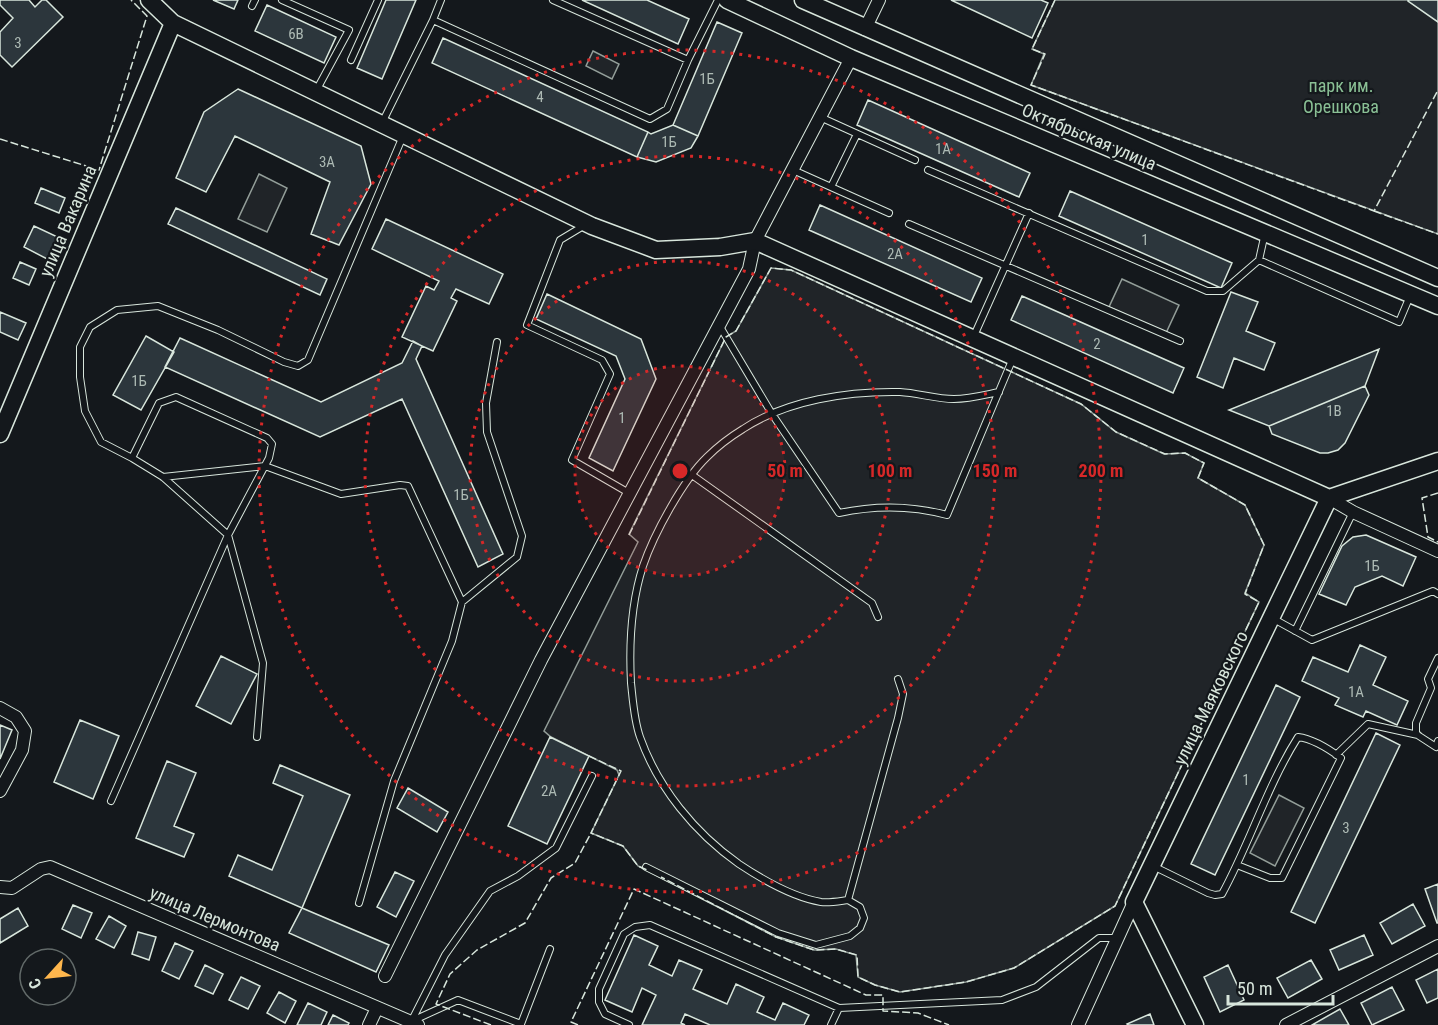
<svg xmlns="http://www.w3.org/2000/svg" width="1438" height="1025" font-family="'Roboto Condensed',sans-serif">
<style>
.green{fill:#202428;stroke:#939e99;stroke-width:1.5}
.building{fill:#2c363c;stroke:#d8e6dc;stroke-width:1.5}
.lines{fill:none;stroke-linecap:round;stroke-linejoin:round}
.service-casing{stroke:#d8e6dc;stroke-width:8}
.minor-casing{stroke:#d8e6dc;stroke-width:14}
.tertiary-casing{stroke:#d8e6dc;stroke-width:19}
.service{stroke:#14181c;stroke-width:6}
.minor{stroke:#14181c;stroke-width:12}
.tertiary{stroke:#14181c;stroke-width:16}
.fence{stroke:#d8e6dc;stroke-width:1.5;stroke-dasharray:8 3;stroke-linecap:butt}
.ring{fill:none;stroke:#d62828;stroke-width:3;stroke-dasharray:3 6}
.labels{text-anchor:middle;stroke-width:4.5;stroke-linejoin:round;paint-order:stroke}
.number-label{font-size:15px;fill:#adbab4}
.park-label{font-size:18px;fill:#8ac095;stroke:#14181c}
.street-label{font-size:18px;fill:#d8e6dc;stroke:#14181c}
.centre{fill:#d62828;stroke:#14181c;stroke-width:3}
.ring-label{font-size:18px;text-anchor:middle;font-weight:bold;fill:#d62828;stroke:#14181c;stroke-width:4.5;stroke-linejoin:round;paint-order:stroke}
</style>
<rect width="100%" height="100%" fill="#14181c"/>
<path class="green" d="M 1055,0 L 1438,0 L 1438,234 L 1031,85 L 1044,54 L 1032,49 Z
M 593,51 L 619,64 L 612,79 L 586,66 Z
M 259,174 L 287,188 L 267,232 L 238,219 Z
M 771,268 L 791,270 L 1081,404 L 1116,432 L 1164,454 L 1185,453 L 1204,463 L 1198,478 L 1245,505 L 1264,545 L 1245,593 L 1259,602 L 1115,906 L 1014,968 L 966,982 L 900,992 L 875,985 L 858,977 L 856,955 L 836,949 L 814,950 L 776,937 L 638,866 L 623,846 L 591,833 L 619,775 L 617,770 L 551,737 L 544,731 L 638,542 L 629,534 L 726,337 L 736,331 Z
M 1122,279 L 1179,305 L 1166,333 L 1109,307 Z
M 1279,795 L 1304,808 L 1275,866 L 1250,853 Z"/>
<path class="building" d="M 0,0 L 29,0 L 35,7 L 42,0 L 46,0 L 63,17 L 12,67 L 0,55 L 0,32 L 13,18 L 0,5 Z
M 213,0 L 238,0 L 234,9 Z
M 386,0 L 416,0 L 382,79 L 357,68 Z
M 582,0 L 647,0 L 689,19 L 678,44 Z
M 951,0 L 1041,0 L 1048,3 L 1032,38 Z
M 1438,0 L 1438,22 L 1408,1 L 1408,0 Z
M 267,5 L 336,37 L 324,63 L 255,31 Z
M 717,22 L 742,33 L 698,136 L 673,125 Z
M 443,38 L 648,132 L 637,157 L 432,63 Z
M 238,89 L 361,146 L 371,184 L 339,245 L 311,234 L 330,182 L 235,136 L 206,192 L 176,178 L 204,112 Z
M 868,100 L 1030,173 L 1019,197 L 857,125 Z
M 673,125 L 698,136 L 691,148 L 656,162 L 637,157 L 648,132 L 651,134 Z
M 41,188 L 65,198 L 59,213 L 35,203 Z
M 1070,191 L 1232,263 L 1221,288 L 1059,216 Z
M 820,205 L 982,278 L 971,302 L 809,230 Z
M 176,208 L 327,279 L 320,295 L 168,224 Z
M 386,219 L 503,274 L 489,304 L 456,289 L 451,298 L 457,301 L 433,351 L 402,337 L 426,286 L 434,290 L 439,281 L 372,249 Z
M 34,226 L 64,240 L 53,262 L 24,247 Z
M 20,262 L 36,269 L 29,285 L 13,278 Z
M 1231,292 L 1258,302 L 1246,331 L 1275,343 L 1264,370 L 1234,358 L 1223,388 L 1197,377 Z
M 547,294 L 641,339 L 656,379 L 613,471 L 589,458 L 625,379 L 616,356 L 536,319 Z
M 1022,296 L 1184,368 L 1173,393 L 1011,320 Z
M 0,312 L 26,323 L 18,340 L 0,332 Z
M 146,336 L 174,352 L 141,410 L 113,395 Z
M 180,338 L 321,402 L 402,363 L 413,341 L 422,346 L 416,359 L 503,554 L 478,567 L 402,399 L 320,437 L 165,367 Z
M 1379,349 L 1365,386 L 1269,426 L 1229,410 Z
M 1365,386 L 1369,395 L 1345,443 L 1338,450 L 1328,453 L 1320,453 L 1272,434 L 1269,426 Z
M 1366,535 L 1416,557 L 1403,586 L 1382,576 L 1355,587 L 1346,605 L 1319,594 L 1342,546 L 1353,537 Z
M 1360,645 L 1386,657 L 1373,685 L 1408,701 L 1397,725 L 1366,711 L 1363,717 L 1335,705 L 1339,698 L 1302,681 L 1313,657 L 1348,672 Z
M 221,656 L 257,674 L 231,724 L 196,706 Z
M 1276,685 L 1300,697 L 1215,875 L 1191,864 Z
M 80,720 L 119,736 L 93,799 L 54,782 Z
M 0,725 L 12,730 L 0,759 Z
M 1376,733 L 1400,745 L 1315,923 L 1291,912 Z
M 550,737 L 589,756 L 547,844 L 508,826 Z
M 167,761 L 196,773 L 174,826 L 194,834 L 184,857 L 136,838 Z
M 280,765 L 350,795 L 302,908 L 229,876 L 238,855 L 272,870 L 303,796 L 273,783 Z
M 408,788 L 448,812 L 437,832 L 397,808 Z
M 395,872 L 414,881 L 396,917 L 377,907 Z
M 1438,884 L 1438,923 L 1437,923 L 1425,889 Z
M 1413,904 L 1425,926 L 1392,944 L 1380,923 Z
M 73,905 L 92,913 L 81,938 L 62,929 Z
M 18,908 L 28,926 L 0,943 L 0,919 Z
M 302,908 L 389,945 L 376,972 L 289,933 Z
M 109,916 L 126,926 L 114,948 L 96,939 Z
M 138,932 L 156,937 L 149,960 L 132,954 Z
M 634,935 L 658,946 L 649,965 L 672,976 L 679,960 L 702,970 L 693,989 L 727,1004 L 736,984 L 764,997 L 757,1012 L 775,1020 L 783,1003 L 809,1015 L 804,1025 L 710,1025 L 685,1014 L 681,1023 L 685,1025 L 642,1025 L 656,995 L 642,988 L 632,1012 L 605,1000 Z
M 1364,935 L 1373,955 L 1339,970 L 1330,950 Z
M 175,943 L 193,951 L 179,979 L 162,971 Z
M 1311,960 L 1322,979 L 1288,998 L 1277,978 Z
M 205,965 L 223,974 L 213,994 L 195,986 Z
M 1228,965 L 1244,1000 L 1220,1012 L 1204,977 Z
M 1438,969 L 1438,998 L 1427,1003 L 1416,980 Z
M 241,977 L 260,986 L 248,1009 L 229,1000 Z
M 1392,987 L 1404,1010 L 1372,1025 L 1361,1003 Z
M 279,992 L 296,1001 L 285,1023 L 267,1013 Z
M 308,1003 L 327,1012 L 321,1025 L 297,1025 Z
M 1340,1009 L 1349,1025 L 1312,1025 Z
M 1150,1014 L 1154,1025 L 1128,1025 L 1127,1024 Z
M 333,1015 L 349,1023 L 348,1025 L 328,1025 Z"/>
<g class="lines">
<g class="service-casing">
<path id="service" d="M 282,0 L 349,30 L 316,91
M 553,0 L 688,60 L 718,0
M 252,6 L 255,0
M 433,20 L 441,0
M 351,60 L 378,0
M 820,117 L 915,160
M 382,123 L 433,20 L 650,119 L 667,109 L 688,60
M 793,170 L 889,213
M 928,170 L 1207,291 L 1223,291 L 1259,260 L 1399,322 L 1410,296
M 831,187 L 857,134
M 909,224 L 1180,341
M 585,225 L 560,240 L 527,325 L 602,360 L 610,374 L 572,460 L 629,493
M 1259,260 L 1265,233
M 719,325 L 772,414 L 839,513 C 876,505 910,505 947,515 L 1013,358
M 973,338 L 1029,213
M 692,475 L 872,603 L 878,617
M 163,477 L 265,466 L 341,494 L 400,485 L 408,486 L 462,602 L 517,557 L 522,536 L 487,432 L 486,403 L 497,342
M 1272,618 L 1312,640 L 1433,591 L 1438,594
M 1295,631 L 1353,512
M 1438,658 L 1428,679 L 1431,688 L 1416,723 L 1416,734 L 1436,747 L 1438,741
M 898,679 L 903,694 L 898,718 L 848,900 C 840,901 830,903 821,902 C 792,897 763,880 739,864 C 695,833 658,788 640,737 C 634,720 633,701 631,683 C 629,645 631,603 643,566 C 654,534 683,480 707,457 C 717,447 730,437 743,429 C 787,400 848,391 900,392 C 918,393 936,399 954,399 C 969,399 984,395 999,392
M 257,737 L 263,663 L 228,535 L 163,477 L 132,458 L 101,442 L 85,411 L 80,377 L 80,347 L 90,327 L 117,310 L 158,306 L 218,330 L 284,362 L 298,366 L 308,360 L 403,136
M 1336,755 L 1368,724 L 1418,735
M 111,801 L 228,535 L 269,458 L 272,444 L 267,438 L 176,397 L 159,403 L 132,458
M 1153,866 L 1208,893 L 1215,895 L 1222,894 C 1250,843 1267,786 1298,737 C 1314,739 1329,749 1341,758 L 1282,878 L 1270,878 L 1237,865
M 646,867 L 778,933 L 816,945 L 850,936 L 860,928 L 864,918 L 860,907 L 848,900
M 359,903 L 394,781 L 452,641 L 462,602
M 412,1021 L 458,1000 L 521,1024 L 550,949
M 411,1022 L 445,955 L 490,891 L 518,876 L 556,848 L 592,776
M 629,1025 L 605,1014 L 599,1002 L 599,989 L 624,934 L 635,927 L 650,925 L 839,1008 L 1002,1000 L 1036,987 L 1099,938 L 1117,938
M 831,1025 L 839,1008"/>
</g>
<g class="minor-casing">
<path id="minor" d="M 865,29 L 879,0
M 1329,498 L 1353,512 L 1438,551
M 0,708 L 16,717 L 25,731 L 22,750 L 0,791
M 0,887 L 12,888 L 41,869 L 50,867 L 418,1025
M 385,976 L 541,660 L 749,269 L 755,241 L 851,58
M 369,1025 L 377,1008
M 1078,1025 L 1134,902
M 1286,1025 L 1438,946"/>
</g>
<g class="tertiary-casing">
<path id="tertiary" d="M 149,0 L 173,23 L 592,226 L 656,250 L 720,247 L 755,241 L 1329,498
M 727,0 L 851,58 L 1438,306
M 803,0 L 1438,278
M 0,434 L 173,23
M 1329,498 L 1438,461
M 1195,1025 L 1134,902 L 1329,498"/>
</g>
<use href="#service" class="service"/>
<use href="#minor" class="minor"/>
<use href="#tertiary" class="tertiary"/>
<path class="fence" d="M 1055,0 L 1032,49 L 1045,54 L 1031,85 L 1374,211 L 1438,90
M 0,139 L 99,170 L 147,16 L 131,0
M 1374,211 L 1438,234
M 1438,493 L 1422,498 L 1428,537 L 1438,542
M 629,535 L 726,337 L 736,331 L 771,268 L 791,270 L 1081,404 L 1116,432 L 1165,454 L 1185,453 L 1204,463 L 1198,478 L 1245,505 L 1264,545 L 1245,594 L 1259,602 L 1115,906 L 1014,968 L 966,982 L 900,992 L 875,985 L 858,977 L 857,955 L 836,949 L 814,950 L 776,937 L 661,877
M 589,756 L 621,771 L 591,833 L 623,846 L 638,866 L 647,870
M 491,1025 L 436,1004 L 450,974 L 477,950 L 525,923 L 551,878 L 575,863 L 591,833
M 578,1025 L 571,1022 L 634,889 L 866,995 L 883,995 L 883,1011 L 918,1013 L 949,1025"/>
</g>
<circle cx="680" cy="471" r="105" fill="#d62828" fill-opacity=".12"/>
<g class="ring">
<circle cx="680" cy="471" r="105"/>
<circle cx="680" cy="471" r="210"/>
<circle cx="680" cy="471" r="315"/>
<circle cx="680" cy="471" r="421"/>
</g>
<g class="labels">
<g class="number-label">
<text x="296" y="39">6В</text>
<text x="18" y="48">3</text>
<text x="707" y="84">1Б</text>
<text x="540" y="102">4</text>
<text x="669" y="147">1Б</text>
<text x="943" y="154">1А</text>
<text x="327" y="167">3А</text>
<text x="1145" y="245">1</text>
<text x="895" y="259">2А</text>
<text x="1097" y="349">2</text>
<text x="139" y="386">1Б</text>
<text x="1334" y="416">1В</text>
<text x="622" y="423">1</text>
<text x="461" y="500">1Б</text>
<text x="1372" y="571">1Б</text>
<text x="1356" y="697">1А</text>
<text x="1246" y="785">1</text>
<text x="549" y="796">2А</text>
<text x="1346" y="833">3</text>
</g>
<g class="park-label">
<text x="1341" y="92">парк им.<tspan x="1341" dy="21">Орешкова</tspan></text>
</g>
<g class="street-label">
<text transform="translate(1089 137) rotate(23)" y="6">Октябрьская улица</text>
<text transform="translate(68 221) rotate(-67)" y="6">улица Вакарина</text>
<text transform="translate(1211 698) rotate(-64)" y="6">улица Маяковского</text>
<text transform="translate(215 919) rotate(23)" y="6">улица Лермонтова</text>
</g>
</g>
<circle cx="680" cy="471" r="9" class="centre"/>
<g class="ring-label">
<text x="785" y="477">50 m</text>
<text x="890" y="477">100 m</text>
<text x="995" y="477">150 m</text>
<text x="1101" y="477">200 m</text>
</g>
<g transform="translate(48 977) rotate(243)"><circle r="28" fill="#14181c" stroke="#626a69" stroke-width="1.5"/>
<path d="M0-4.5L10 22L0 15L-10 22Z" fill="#ffb74d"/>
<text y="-9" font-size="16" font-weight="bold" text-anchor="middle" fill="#d8e6dc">С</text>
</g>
<path d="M1228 995v9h105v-9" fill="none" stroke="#d8e6dc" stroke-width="3"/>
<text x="1237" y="995" font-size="18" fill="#d8e6dc" stroke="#14181c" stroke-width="4.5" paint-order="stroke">50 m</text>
</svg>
